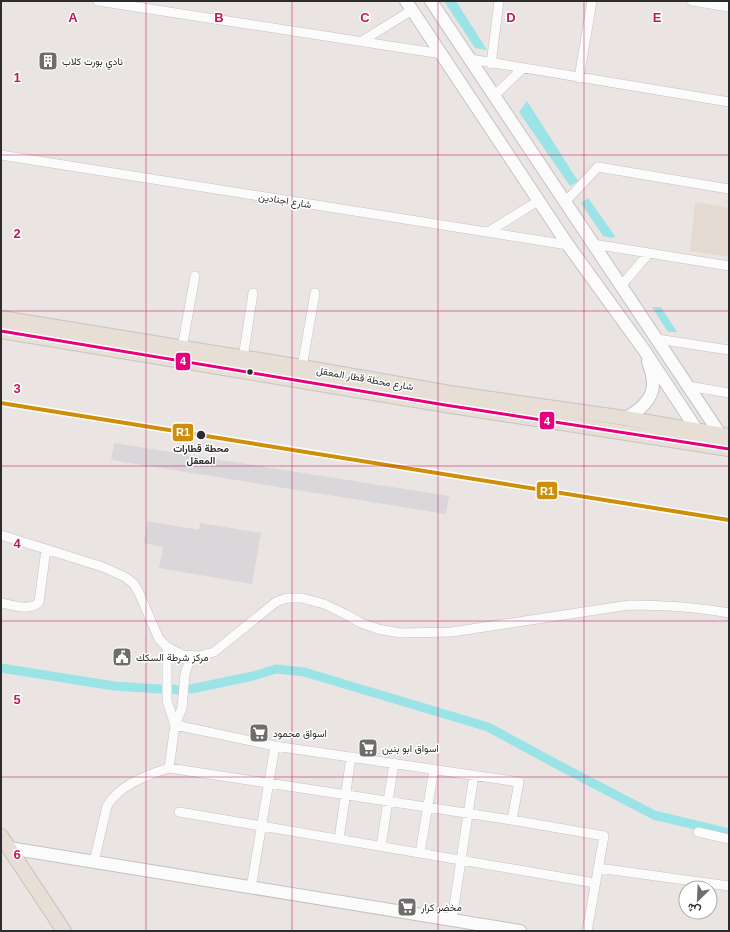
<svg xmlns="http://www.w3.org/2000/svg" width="730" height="932" font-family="Helvetica,Vazirmatn,sans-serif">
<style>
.industrial{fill:#d9d7d9}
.education{fill:#e4dad1}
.water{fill:#9ae3e7}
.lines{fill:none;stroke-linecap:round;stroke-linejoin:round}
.canal{stroke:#9ae3e7;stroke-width:9}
.street-casing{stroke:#c4c2c2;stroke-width:10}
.secondary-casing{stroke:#c4c2c2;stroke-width:14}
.primary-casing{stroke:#c6c3c2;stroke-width:16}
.street{stroke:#fcfbfb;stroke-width:9}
.secondary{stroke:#fcfbfb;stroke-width:12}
.primary{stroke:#e7ded5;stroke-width:14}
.bus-1-casing{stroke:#fff;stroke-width:6}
.bus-1{stroke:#e5007d;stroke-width:3}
.rail-1-casing{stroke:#fff;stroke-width:7}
.rail-1{stroke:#ce8e09;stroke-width:4}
.grid{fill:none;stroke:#c2185b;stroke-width:1;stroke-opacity:0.55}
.bus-dot{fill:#2c2c2c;stroke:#fff;stroke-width:1.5}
.labels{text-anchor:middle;stroke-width:3;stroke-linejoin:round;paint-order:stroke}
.poi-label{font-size:10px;fill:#2c2c2c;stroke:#fff;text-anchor:start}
.street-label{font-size:10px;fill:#2c2c2c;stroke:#fff}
.stop-label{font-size:10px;font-weight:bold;fill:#2c2c2c;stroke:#fff}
.grid-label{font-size:13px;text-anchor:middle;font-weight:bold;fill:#c2185b;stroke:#fff;stroke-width:3;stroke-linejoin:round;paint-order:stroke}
.line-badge{stroke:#fff;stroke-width:1.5}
.badge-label{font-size:11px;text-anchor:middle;font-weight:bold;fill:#fff}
</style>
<rect width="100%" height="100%" fill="#eae5e2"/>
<path class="industrial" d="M 114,443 L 449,496 L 446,514 L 111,460 Z
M 147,521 L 199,530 L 200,523 L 261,533 L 252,584 L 159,568 L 163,547 L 144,543 Z"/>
<path class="education" d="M 695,202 L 729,208 L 729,257 L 690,251 Z"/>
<path class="water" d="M 444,1 L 456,1 L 487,50 L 475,48 Z
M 527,101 L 578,181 L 570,186 L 519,112 Z
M 588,198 L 615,236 L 612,238 L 603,236 L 581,203 Z
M 652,307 L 661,307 L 677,332 L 668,332 Z"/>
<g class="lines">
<path class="canal" d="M 1,668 L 114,686 L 160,689
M 172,689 L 179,690
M 191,689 L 253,676 L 276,669 L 304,672 L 488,727 L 560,766 L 654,815 L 729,833"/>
<g class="street-casing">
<path id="street" d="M 98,1 L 442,54
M 692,1 L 729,7
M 362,41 L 412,10
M 470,59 L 729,102
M 491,64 L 499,1
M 579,78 L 592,1
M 494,96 L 522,69
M 1,155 L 568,245
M 565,202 L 598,167 L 729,189
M 488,232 L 538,201
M 593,244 L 729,266
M 621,286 L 649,253
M 657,339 L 729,350
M 182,348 L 195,276
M 243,358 L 253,293
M 302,367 L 315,293
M 688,386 L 729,393
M 1,535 L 103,567 L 125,577 L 134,584 L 139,593 L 159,639 L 167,647 L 183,655 L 199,656 L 214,652 L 276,602 L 287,598 L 302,598 L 324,604 L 345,614 L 361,623 L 378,629 L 400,633 L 452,632 L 629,605 C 663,605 696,607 729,613
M 1,603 C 13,605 30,612 39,602 L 46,549
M 167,647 L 167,701 L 175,725 L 275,746 L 519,782 L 512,820
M 169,768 L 175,725 L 182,708 L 185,674 L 191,656
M 179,812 L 595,883
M 698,832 L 729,839
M 339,839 L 351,757
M 381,846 L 394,763
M 420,853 L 434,769
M 94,862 L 107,806 C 119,785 147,775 169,768 L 512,820 L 604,836 L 587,931
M 598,868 L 729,886
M 251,888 L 275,746
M 452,919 L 474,775"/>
</g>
<g class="secondary-casing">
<path id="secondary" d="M 406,1 L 568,245 L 644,350 L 697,430
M 431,1 L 720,434
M 625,418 C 638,412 654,399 653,383 C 653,375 650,368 648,361
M 9,848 L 520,931"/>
</g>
<g class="primary-casing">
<path id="primary" d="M 1,318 L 302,367 L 450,393 L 625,418 L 729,436
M 1,331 L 445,405 L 729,449
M 1,836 L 64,931"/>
</g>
<use href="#street" class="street"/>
<use href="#secondary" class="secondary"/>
<use href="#primary" class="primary"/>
<g class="bus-1-casing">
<path id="bus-1" d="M 1,331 L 445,405 L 729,449"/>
</g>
<use href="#bus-1" class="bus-1"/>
<g class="rail-1-casing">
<path id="rail-1" d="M 1,403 L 729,520"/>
</g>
<use href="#rail-1" class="rail-1"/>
</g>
<path class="grid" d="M 146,1 L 146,931M 292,1 L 292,931M 438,1 L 438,931M 584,1 L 584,931M 1,155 L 729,155M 1,311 L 729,311M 1,466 L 729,466M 1,621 L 729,621M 1,777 L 729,777"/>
<defs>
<g id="building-square" transform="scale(1)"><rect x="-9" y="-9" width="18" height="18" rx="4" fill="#6e6d6c" stroke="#fff"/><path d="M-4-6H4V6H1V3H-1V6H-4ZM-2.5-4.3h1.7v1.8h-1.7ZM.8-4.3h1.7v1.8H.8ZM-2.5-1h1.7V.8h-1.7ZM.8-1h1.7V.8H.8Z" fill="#fff"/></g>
<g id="civic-square" transform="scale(1)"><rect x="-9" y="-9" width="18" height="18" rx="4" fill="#6e6d6c" stroke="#fff"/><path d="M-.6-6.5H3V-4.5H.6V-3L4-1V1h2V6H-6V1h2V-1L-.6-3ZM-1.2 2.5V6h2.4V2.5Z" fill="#fff"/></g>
<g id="supermarket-square" transform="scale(1)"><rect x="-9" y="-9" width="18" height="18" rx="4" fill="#6e6d6c" stroke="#fff"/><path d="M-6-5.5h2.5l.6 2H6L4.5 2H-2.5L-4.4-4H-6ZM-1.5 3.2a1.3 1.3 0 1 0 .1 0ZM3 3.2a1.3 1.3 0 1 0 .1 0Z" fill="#fff"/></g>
</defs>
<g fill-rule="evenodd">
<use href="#building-square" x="48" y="61"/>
<use href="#civic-square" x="122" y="657"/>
<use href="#supermarket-square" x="259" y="733"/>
<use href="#supermarket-square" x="368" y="748"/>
<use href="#supermarket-square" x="407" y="907"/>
</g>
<g class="bus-dot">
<circle cx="250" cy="372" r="3.5"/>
<circle cx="201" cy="435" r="5"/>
</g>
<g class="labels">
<g class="poi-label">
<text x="62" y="65">نادي بورت كلاب</text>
<text x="136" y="661">مركز شرطة السكك</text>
<text x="273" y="737">اسواق محمود</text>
<text x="382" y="752">اسواق ابو بنين</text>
<text x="421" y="911">مخضر كرار</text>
</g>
<g class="street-label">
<text transform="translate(285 200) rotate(9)" y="4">شارع اجنادين</text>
<text transform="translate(365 378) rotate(10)" y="4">شارع محطة قطار المعقل</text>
</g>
<g class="stop-label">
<text x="201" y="452">محطة قطارات<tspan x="201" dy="12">المعقل</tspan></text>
</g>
</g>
<g class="grid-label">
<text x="73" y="22">A</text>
<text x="219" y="22">B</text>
<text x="365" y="22">C</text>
<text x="511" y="22">D</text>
<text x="657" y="22">E</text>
<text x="17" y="82">1</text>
<text x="17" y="238">2</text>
<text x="17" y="393">3</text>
<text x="17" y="548">4</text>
<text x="17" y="704">5</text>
<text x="17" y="859">6</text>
</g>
<g class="line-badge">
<rect x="175" y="352" width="16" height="19" rx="4" fill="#e5007d"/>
<rect x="539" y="411" width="16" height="19" rx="4" fill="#e5007d"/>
<rect x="172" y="423" width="22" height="19" rx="4" fill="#ce8e09"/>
<rect x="536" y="481" width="22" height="19" rx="4" fill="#ce8e09"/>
</g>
<g class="badge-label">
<text x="183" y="365">4</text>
<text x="547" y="425">4</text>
<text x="183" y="436">R1</text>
<text x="547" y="495">R1</text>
</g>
<rect width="730" height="932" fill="none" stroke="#2c2c2c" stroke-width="4"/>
<g transform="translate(698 900) rotate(204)"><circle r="19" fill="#ffffff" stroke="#ababab"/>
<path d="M0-3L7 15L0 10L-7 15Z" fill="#6e6d6c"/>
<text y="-6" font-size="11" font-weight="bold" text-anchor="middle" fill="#2c2c2c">ش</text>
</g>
</svg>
